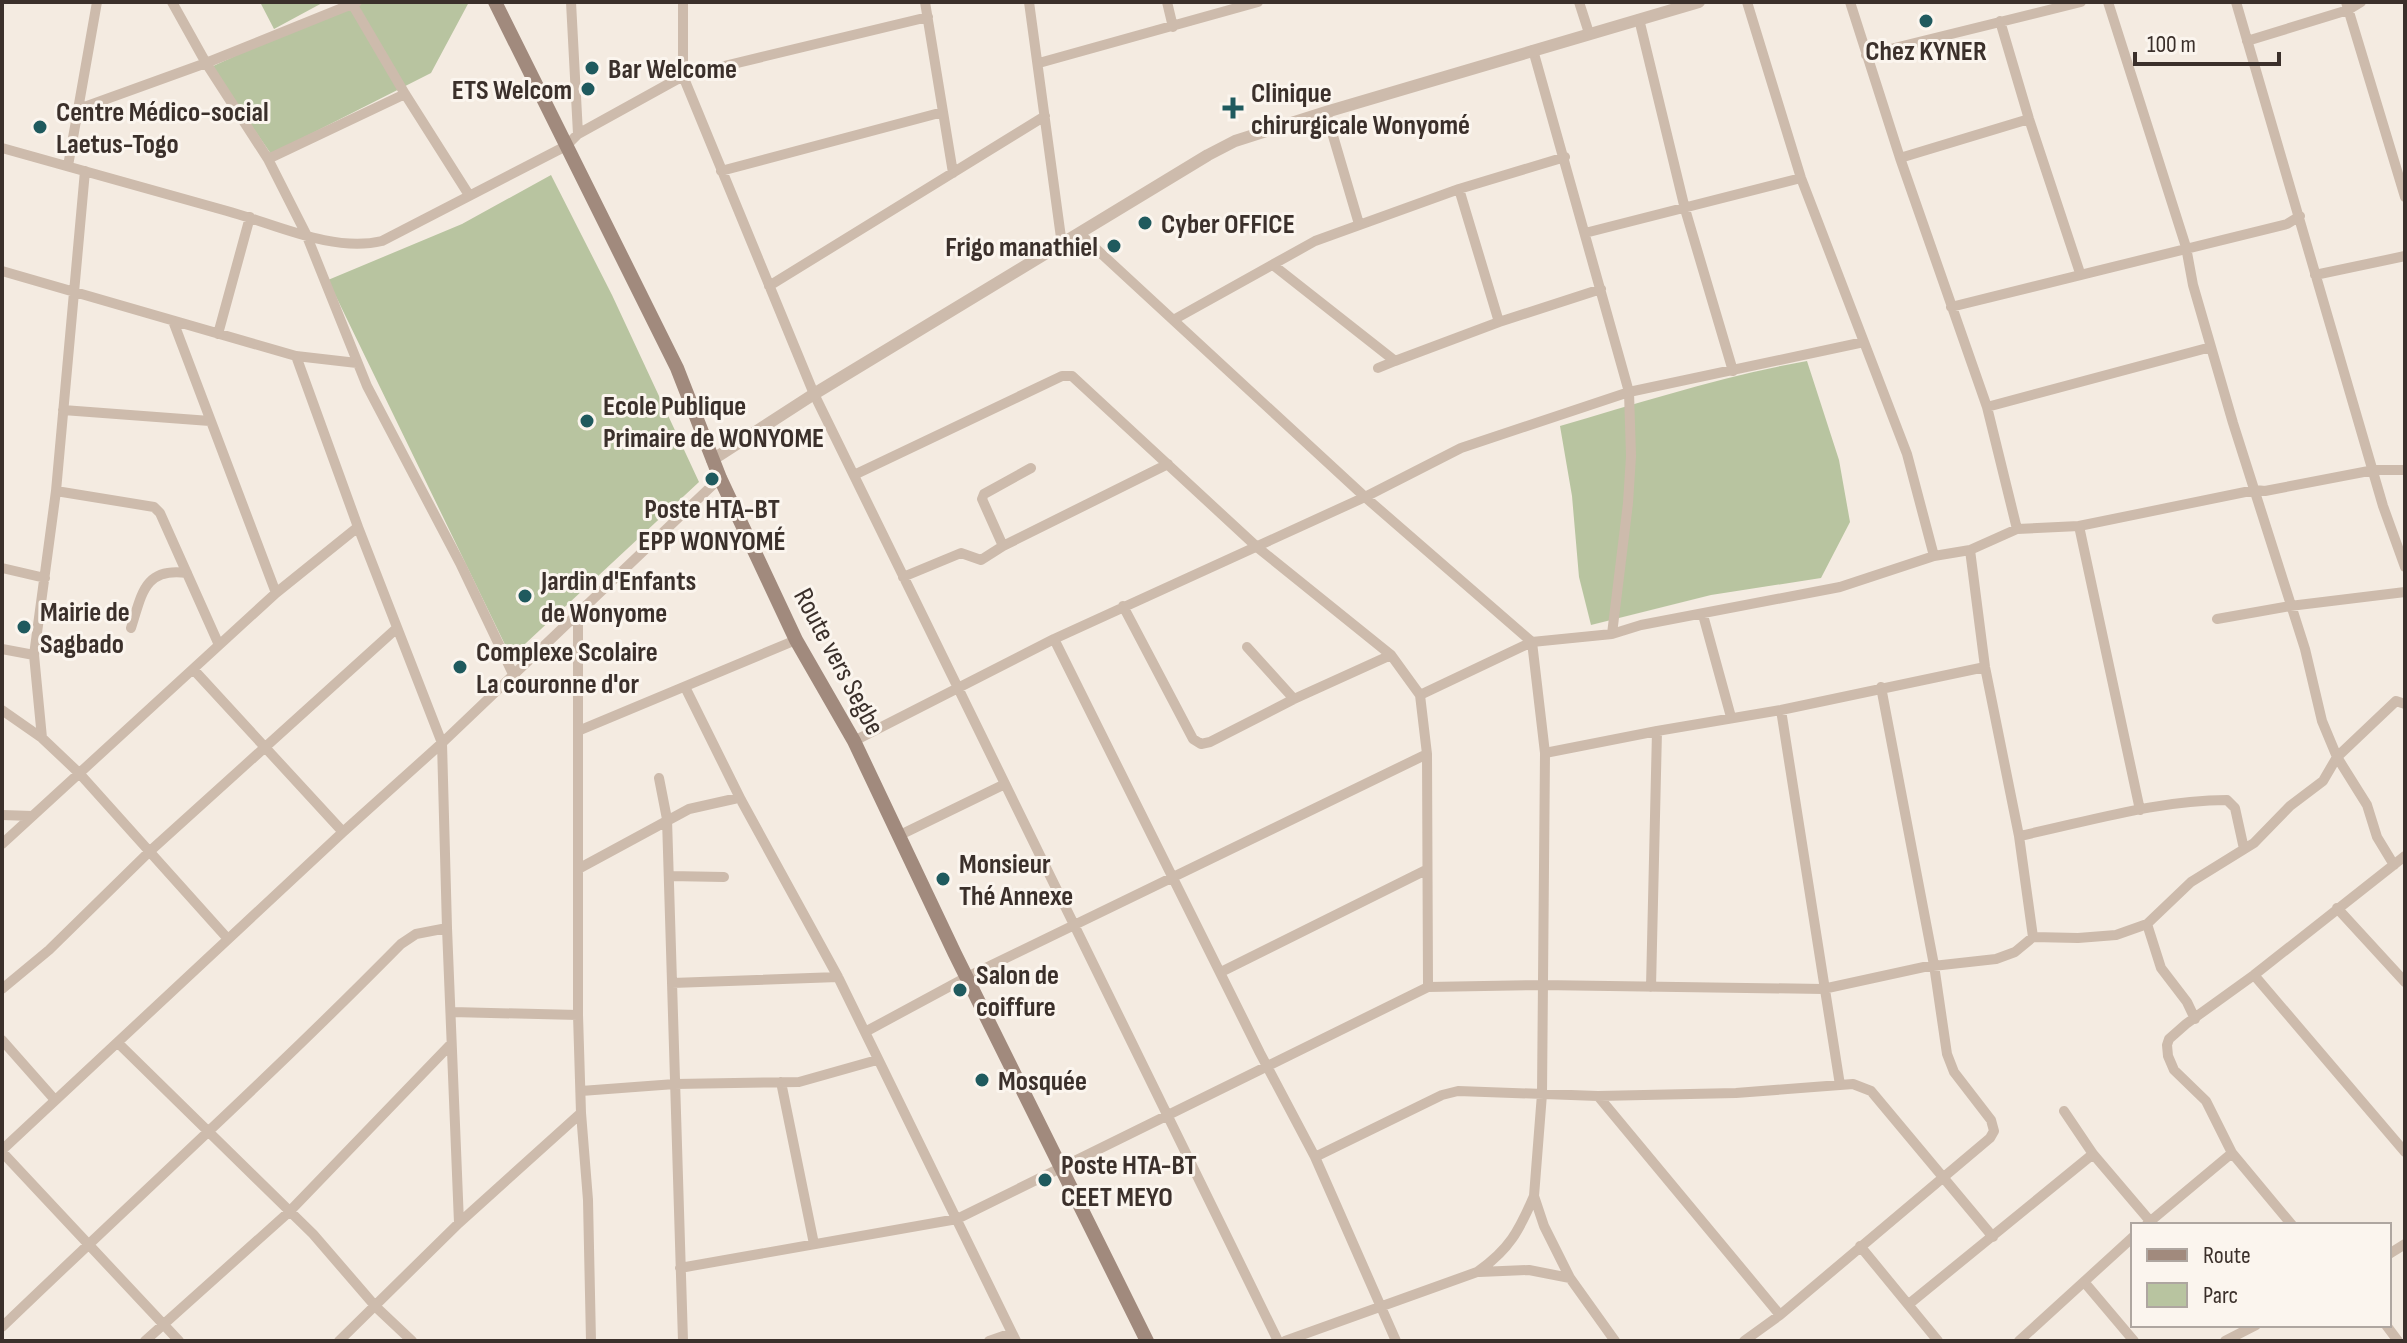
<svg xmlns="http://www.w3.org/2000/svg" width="2407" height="1343" font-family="'Sofia Sans Condensed',sans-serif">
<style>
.green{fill:#b8c4a0}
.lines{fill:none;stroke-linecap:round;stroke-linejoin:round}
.minor{stroke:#cdbbac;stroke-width:10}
.tertiary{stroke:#cdbbac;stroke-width:12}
.secondary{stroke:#a18a7d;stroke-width:14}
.poi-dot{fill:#1f5a5e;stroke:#fbf5ee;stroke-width:3}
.labels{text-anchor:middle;stroke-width:6;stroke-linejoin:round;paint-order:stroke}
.poi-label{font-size:28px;font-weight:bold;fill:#3b302b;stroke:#fbf5ee;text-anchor:start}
.street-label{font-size:28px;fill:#3b302b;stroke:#fbf5ee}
</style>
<rect width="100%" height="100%" fill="#f4ebe1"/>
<path class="green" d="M 260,2 L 324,2 L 274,29 Z
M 354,2 L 469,2 L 431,73 L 271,154 L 211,67 Z
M 551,175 L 612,295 L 699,482 L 511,657 L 328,280 L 462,224 Z
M 1807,361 L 1839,460 L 1850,522 L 1821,578 L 1711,595 L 1591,625 L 1579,577 L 1572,496 L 1560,426 C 1642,402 1723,376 1807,361 Z"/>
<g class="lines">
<path class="minor" d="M 172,2 L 206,63 L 268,159 L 306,234 L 367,386 L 461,565 L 513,674
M 351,2 L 405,94 L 469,195
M 571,2 L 578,134
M 683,2 L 683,76 L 814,394 L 1278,1341
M 925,2 L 953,173
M 1029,2 L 1062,245
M 1167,2 L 1173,27
M 1579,2 L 1589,33
M 1747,2 L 1801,178 L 1907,454 L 1934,556
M 1850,2 L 1900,158 L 1987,407 L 2017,529
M 2108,2 L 2186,247 L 2193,285 L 2233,423 L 2305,649 L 2322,721 L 2337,757 L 2367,805 L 2377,837 L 2394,865
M 2236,2 L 2383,506 L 2405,567
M 2346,2 L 2405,197
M 1639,19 L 1685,209 L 1733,371
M 2000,21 L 2029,119 L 2080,273
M 2247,41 L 2348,10 L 2361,2
M 1533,50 L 1629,392 L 1631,456 L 1628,503 L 1612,634
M 1866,55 L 2081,2
M 1039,63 L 1258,2
M 76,110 L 206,63 L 357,2
M 1326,112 L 1359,224
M 2,148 C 77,169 152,190 227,211 C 275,224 333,253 382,241 L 566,146 L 578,134 L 683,76 L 928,17
M 1900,158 L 2029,119
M 268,159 L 405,94
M 68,166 L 97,2
M 721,171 L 943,112
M 1459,189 L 1499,322
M 1585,233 L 1801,178
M 1080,234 L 1365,497 L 1532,642 L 1545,753 L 1542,1094 L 1534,1196 L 1544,1226 L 1570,1278 L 1615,1341
M 1273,265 L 1395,361 L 1499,322 L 1601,289
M 2,271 L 296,356 L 357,363
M 2315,275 L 2405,256
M 769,286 L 1045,116
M 1951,307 L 2287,224 L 2300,216
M 1175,319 L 1315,241 L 1459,189 L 1565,157
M 173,321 L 276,593
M 218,334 L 250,217
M 296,356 L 358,527 L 442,743 L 447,928 L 459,1223
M 1378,368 L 1395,361
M 1987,407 L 2211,347
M 63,410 L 210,421
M 854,475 L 1062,376 L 1072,376 L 1257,547 L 1391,655 L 1420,695 L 1427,754 L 1428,987
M 56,491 L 154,507 L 160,513 L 219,645
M 2079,526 L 2140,810
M 1003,546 L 982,499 L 984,494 L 1031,468
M 1970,550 L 1985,667 L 2019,836 L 2033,937
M 2,568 L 45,578
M 903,577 L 961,553 L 981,560 L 1003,546 L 1168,464
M 1123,606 L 1193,739 L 1201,744 L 1210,742 L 1294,699 L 1391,655
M 578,613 L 578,1015 L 581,1113 L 588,1200 L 591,1341
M 1703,615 L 1731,717
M 2217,619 L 2290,606 L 2405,592
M 131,628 C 142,594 144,567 187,573
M 1054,639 L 1260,1053 L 1315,1157 L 1396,1341
M 1247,647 L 1294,699
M 2,649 L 34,655
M 193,669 L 343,832
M 685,687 L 741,800 L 838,977 L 1016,1341
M 1420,695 L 1532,642 L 1612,634 L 1641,625 L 1840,587 L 1934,556 L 1970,550 L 2017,529 L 2079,526 L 2255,490 L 2265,491 L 2374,470 L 2405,470
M 2,710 L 42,738 L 79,773 L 228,939
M 1781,710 L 1840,1085
M 578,731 L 796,640
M 42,738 L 34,655 L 56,491 L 85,171
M 854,741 L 1054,639 L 1365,497 L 1461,448 L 1629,392 L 1864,342
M 1545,753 L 1657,731 L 1781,710 L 1985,667
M 659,778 L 667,819 L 683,1341
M 2,815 L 32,816
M 898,836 L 1005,784
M 2019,836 C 2087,822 2157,800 2227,800 L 2235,808 L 2244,849
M 2,844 L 276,593 L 358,527
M 580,868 L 689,809 L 738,798 L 741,800
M 669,876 L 724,877
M 2337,908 L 2405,982
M 2147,924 L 2161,968 L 2187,1002 L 2195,1019
M 1221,972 L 1426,870
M 2254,975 L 2405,1152
M 672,983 L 838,977
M 1651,987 L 1657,731
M 2,989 L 49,950 L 149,852 L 397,628
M 452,1012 L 578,1015
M 865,1032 L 967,977 L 1427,754
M 2,1040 L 55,1100
M 118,1043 L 313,1234 L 376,1307 L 412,1341
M 781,1082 L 814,1244
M 581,1091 L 675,1084 L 799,1082 L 877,1060
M 1598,1096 L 1780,1315
M 2064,1111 L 2093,1154 L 2150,1221
M 2,1150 L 343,832 L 442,743 L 720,478
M 2,1152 L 179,1341
M 1315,1157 L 1442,1095 L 1458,1091 L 1598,1096 L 1736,1093 L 1853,1084 L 1871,1091 L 1993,1237
M 2147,1224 L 2232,1153
M 2292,1225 L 2232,1153 L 2206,1101 L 2174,1070 L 2168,1056 L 2167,1045 L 2169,1039 L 2186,1024 L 2254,975 L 2405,856
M 1860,1246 L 1938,1341
M 2389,1254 L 2405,1244
M 680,1268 L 957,1219 L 1428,987 L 1541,985 L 1823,989 L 1924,967 L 1996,959 L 2015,952 L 2033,937 L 2078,938 L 2116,935 L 2147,924 L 2191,882 L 2254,843 L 2290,806 L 2323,781 L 2337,757 L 2396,701 L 2405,704
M 1479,1272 L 1529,1270 L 1570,1278
M 2085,1283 L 2134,1341
M 1909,1304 L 2093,1154
M 2386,1325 L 2398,1341
M 2,1327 C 135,1199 272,1075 401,944 L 416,934 L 447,928
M 145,1341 L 289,1212 L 451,1044
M 339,1341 L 459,1223 L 581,1113
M 989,1341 L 1012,1333
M 1285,1341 L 1477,1272 C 1509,1250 1519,1231 1534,1196
M 1744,1341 L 1780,1315 L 1990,1138 L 1994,1131 L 1991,1120 L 1954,1072 L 1947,1054 L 1934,965 L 1881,687
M 2019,1341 L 2133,1237
M 2225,1341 L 2256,1325"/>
<path class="tertiary" d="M 712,460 L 814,394 L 1208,155 L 1235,141 L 1326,112 L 1699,2"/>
<path class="secondary" d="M 495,2 L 677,368 L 720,478 L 796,640 L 854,741 L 955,954 L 1147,1341"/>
</g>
<g class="poi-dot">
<circle cx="1926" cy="21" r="8"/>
<circle cx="592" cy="68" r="8"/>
<circle cx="588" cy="89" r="8"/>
<path d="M1229 96h8v8h8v8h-8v8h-8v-8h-8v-8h8z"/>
<circle cx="40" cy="127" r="8"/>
<circle cx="1145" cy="223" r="8"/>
<circle cx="1114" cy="246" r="8"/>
<circle cx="587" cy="421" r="8"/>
<circle cx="712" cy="479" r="8"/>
<circle cx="525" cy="596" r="8"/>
<circle cx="24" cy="627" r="8"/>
<circle cx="460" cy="667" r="8"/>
<circle cx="943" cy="879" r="8"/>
<circle cx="960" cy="990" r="8"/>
<circle cx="982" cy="1080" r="8"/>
<circle cx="1045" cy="1180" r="8"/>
</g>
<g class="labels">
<g class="poi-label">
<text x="1926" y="60" text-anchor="middle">Chez KYNER</text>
<text x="608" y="78">Bar Welcome</text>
<text x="572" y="99" text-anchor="end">ETS Welcom</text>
<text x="1251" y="102">Clinique<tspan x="1251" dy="32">chirurgicale Wonyomé</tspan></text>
<text x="56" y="121">Centre Médico-social<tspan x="56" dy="32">Laetus-Togo</tspan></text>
<text x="1161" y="233">Cyber OFFICE</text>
<text x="1098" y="256" text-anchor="end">Frigo manathiel</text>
<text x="603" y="415">Ecole Publique<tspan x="603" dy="32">Primaire de WONYOME</tspan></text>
<text x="712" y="518" text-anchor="middle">Poste HTA-BT<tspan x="712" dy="32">EPP WONYOMÉ</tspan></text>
<text x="541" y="590">Jardin d'Enfants<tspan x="541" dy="32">de Wonyome</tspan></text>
<text x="40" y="621">Mairie de<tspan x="40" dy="32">Sagbado</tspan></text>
<text x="476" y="661">Complexe Scolaire<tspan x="476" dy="32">La couronne d'or</tspan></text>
<text x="959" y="873">Monsieur<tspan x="959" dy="32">Thé Annexe</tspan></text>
<text x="976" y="984">Salon de<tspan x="976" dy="32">coiffure</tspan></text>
<text x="998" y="1090">Mosquée</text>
<text x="1061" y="1174">Poste HTA-BT<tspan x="1061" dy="32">CEET MEYO</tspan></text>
</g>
<g class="street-label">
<text transform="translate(840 661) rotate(62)" y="10">Route vers Segbe</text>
</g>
</g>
<rect width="2407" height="1343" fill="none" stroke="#3b302b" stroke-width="8"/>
<rect x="2131" y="1223" width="260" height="104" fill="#fbf5ee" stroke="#aea6a0" stroke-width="2"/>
<rect x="2147" y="1249" width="40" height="12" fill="#a18a7d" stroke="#aea6a0" stroke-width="2"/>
<text x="2203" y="1263" font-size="24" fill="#3b302b">Route</text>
<rect x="2147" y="1283" width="40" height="24" fill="#b8c4a0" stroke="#aea6a0" stroke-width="2"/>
<text x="2203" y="1303" font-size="24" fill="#3b302b">Parc</text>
<path d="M2135 52v12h144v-12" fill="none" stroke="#3b302b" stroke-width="4"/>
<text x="2147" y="52" font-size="24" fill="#3b302b" stroke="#fbf5ee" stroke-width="6" paint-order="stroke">100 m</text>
</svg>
